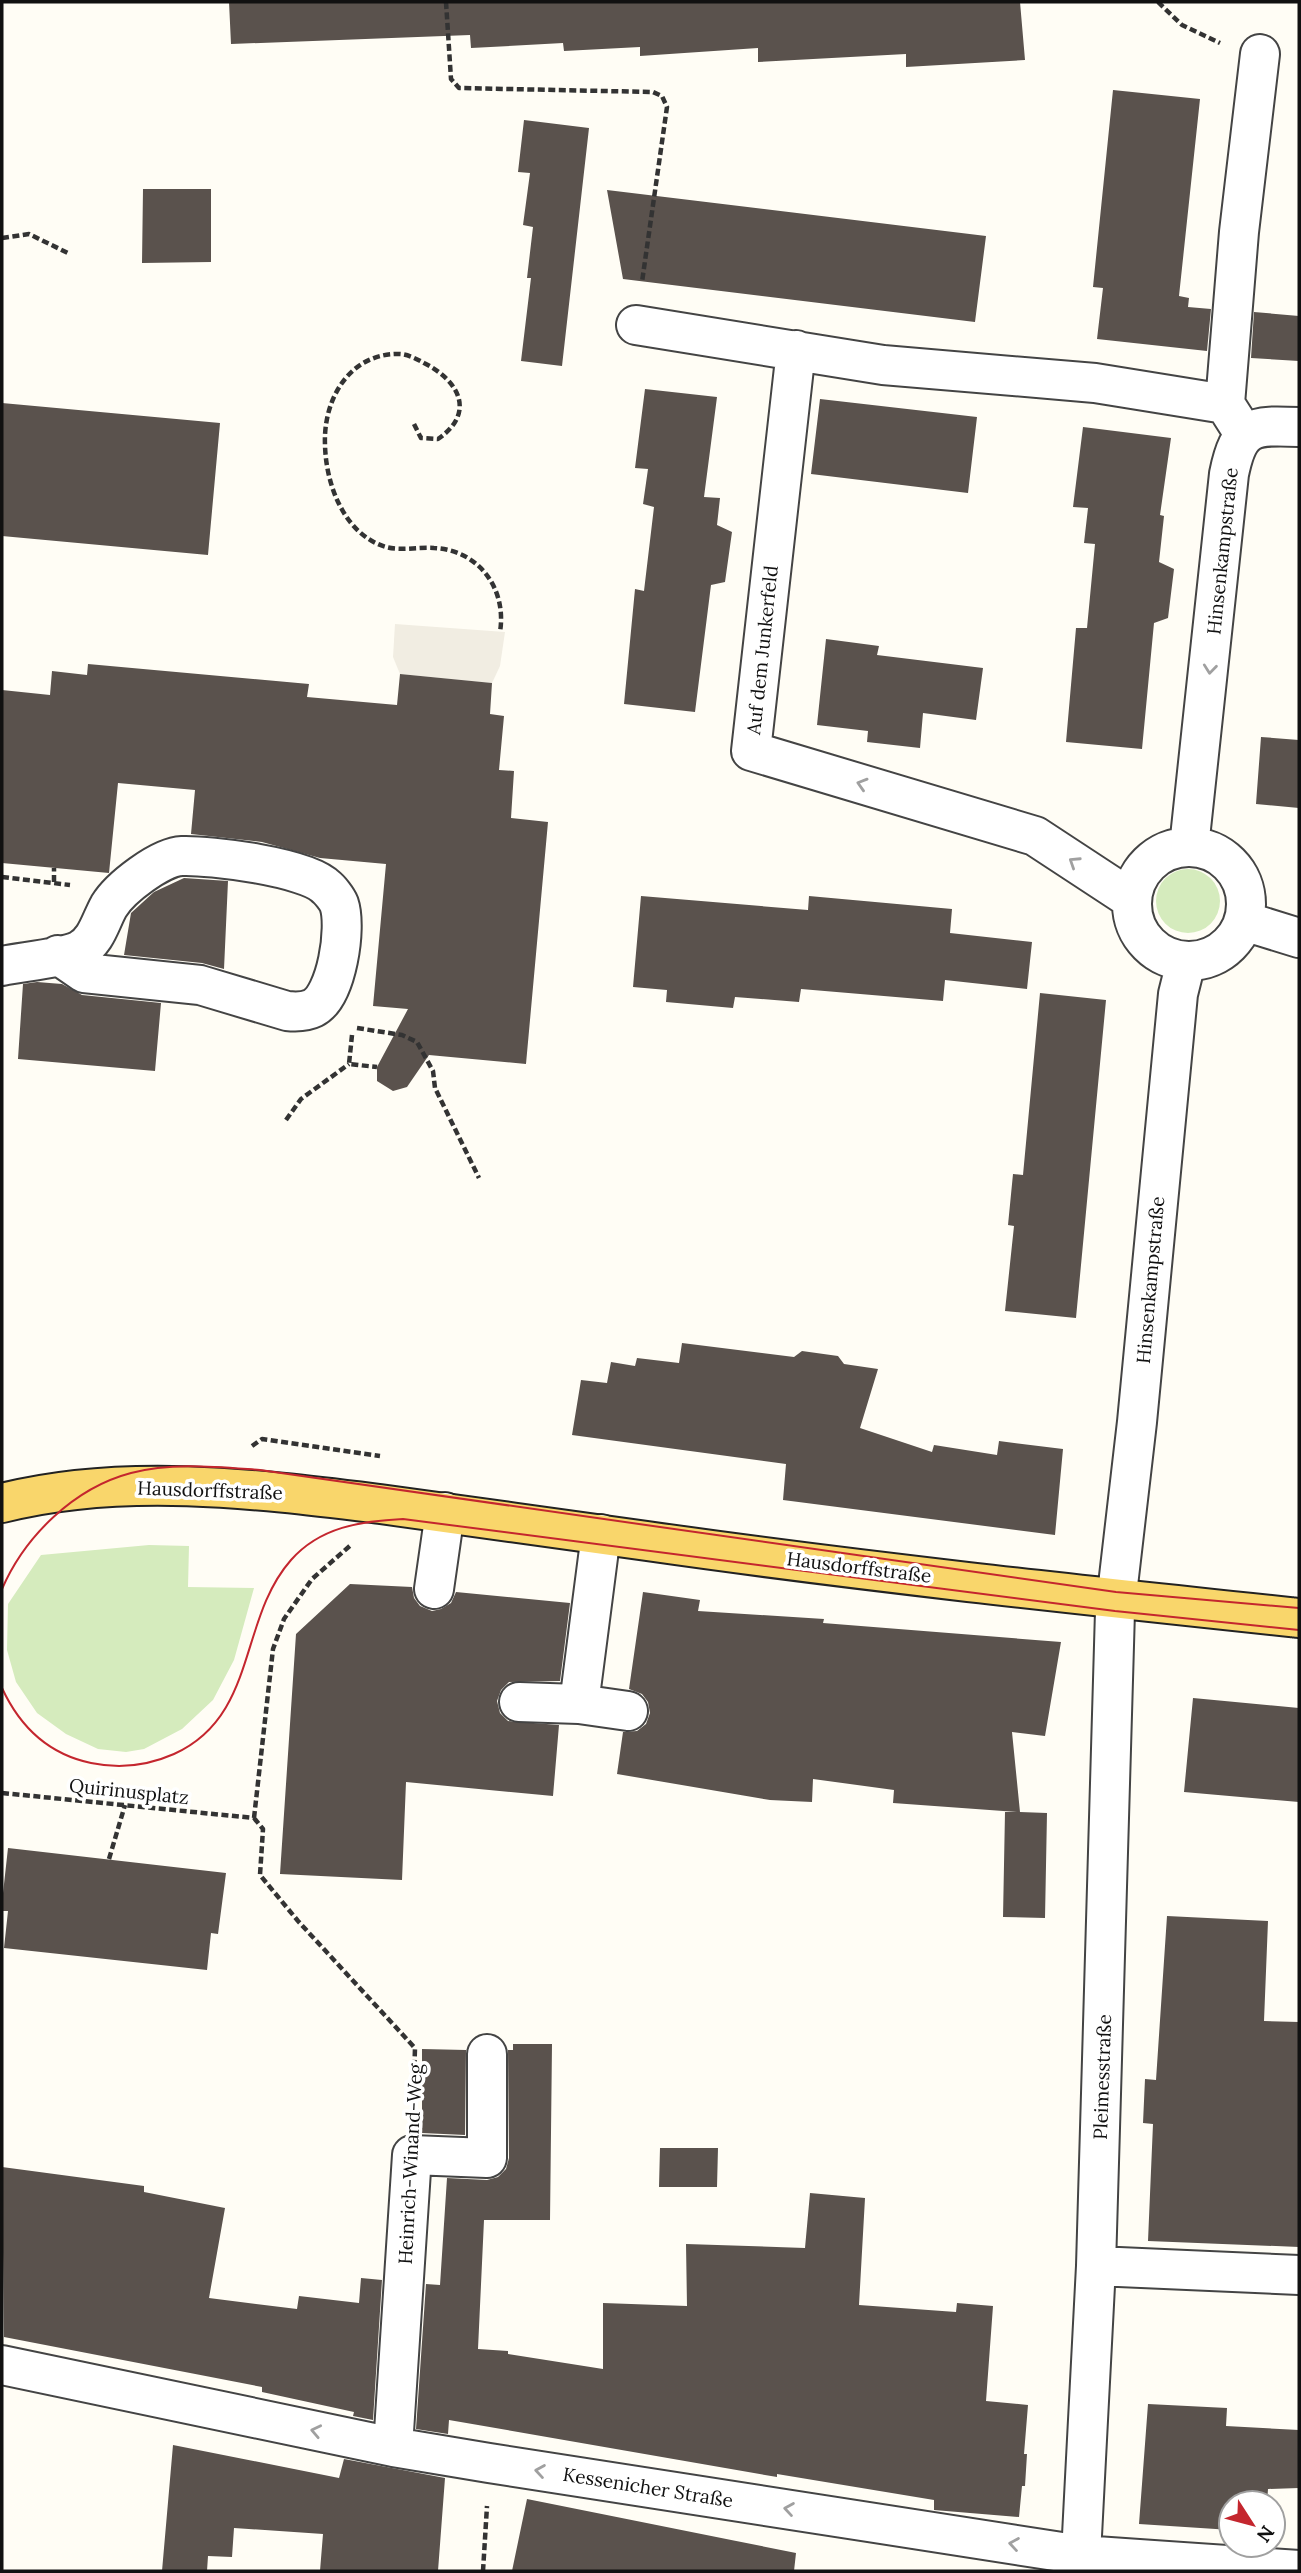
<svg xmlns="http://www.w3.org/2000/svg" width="1301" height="2573" font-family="Lora,serif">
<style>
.green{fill:#d5ebbd}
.plaza{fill:#f1ede2}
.building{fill:#5a524d}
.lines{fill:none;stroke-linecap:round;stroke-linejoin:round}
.minor-casing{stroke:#444;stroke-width:42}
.major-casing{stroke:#222;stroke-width:42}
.path{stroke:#333;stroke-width:4.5;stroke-dasharray:7 3.5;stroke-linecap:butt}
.minor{stroke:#fff;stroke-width:38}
.major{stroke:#f9d66b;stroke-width:38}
.tram{stroke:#c4262e;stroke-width:2}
.oneway{stroke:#a0a0a0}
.labels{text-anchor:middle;stroke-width:7;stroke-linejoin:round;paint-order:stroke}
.street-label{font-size:19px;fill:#111;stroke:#fff}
</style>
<rect width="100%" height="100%" fill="#fffdf5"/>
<path class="green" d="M1156 901a32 32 0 1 1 64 0a32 32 0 1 1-64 0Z
M 149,1545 L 189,1546 L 188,1587 L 254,1588 L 234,1660 L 213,1700 L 182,1729 L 144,1749 L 126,1752 L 98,1749 L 66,1734 L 37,1713 L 16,1682 L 7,1650 L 8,1604 L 41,1555 Z"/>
<path class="plaza" d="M 395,624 L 505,632 L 500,666 L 492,683 L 400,674 L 393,657 Z"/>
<path class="building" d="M 229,2 L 1020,2 L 1025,60 L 906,67 L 906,54 L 758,62 L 758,48 L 640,56 L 640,47 L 564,51 L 563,43 L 471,48 L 470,35 L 231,44 Z
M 1113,90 L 1200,99 L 1179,296 L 1189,298 L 1188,307 L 1211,309 L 1207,351 L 1097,339 L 1103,288 L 1093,287 Z
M 524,120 L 589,128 L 562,366 L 521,361 L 531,278 L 527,278 L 533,227 L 523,225 L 530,173 L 518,172 Z
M 143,189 L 211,189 L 211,262 L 142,263 Z
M 607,190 L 986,236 L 975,322 L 623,279 Z
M 1254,312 L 1299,316 L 1299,361 L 1251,358 Z
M 645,389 L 717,397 L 704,497 L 720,498 L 717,525 L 732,532 L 725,582 L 711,585 L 695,712 L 624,704 L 635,589 L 644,591 L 654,507 L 643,504 L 648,469 L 635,468 Z
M 820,399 L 977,417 L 968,493 L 811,474 Z
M 2,403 L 220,423 L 208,555 L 2,536 Z
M 1083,427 L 1171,438 L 1160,515 L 1164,516 L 1159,562 L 1174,569 L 1168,618 L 1154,623 L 1142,749 L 1066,742 L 1076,628 L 1087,628 L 1095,544 L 1084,543 L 1088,508 L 1073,507 Z
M 826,639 L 879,646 L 877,655 L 983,668 L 976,720 L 923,713 L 920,748 L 867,742 L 868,731 L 817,725 Z
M 88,664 L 309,684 L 307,697 L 397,705 L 400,674 L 492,683 L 490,714 L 504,716 L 499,770 L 514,771 L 511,818 L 548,822 L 526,1064 L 429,1055 L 407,1087 L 393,1091 L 377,1081 L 377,1067 L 408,1009 L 373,1006 L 386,864 L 320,858 L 262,842 L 191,834 L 195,790 L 118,783 L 109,873 L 2,863 L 2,690 L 50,695 L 52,671 L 87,675 Z
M 1261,737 L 1299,740 L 1299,808 L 1256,804 Z
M 184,878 L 228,881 L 224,969 L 202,963 L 124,955 L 131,913 L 154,892 Z
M 641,896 L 808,910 L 809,896 L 952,909 L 950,933 L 1032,942 L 1027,989 L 945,980 L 943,1001 L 801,989 L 799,1002 L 735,997 L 733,1008 L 666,1002 L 667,990 L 633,987 Z
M 37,982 L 62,984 L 82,995 L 161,1003 L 155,1071 L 18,1059 L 23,984 Z
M 1040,993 L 1106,1000 L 1076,1318 L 1005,1311 L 1014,1226 L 1008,1225 L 1013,1174 L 1023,1175 Z
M 682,1343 L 794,1357 L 802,1351 L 838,1356 L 844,1364 L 878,1369 L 860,1428 L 932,1452 L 934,1445 L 997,1455 L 999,1441 L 1063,1449 L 1055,1535 L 783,1500 L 786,1464 L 572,1435 L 581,1380 L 607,1383 L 611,1362 L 635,1366 L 637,1358 L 679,1363 Z
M 350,1584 L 412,1587 L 414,1598 L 420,1606 L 432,1611 L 441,1609 L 451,1603 L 456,1592 L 570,1603 L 560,1681 L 509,1682 L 501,1690 L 497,1701 L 500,1713 L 508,1721 L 559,1725 L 553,1796 L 406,1782 L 402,1880 L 280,1874 L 296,1634 Z
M 643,1592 L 700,1600 L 698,1611 L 824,1619 L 823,1623 L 1061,1642 L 1045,1736 L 1012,1732 L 1020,1812 L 1047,1813 L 1045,1918 L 1003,1917 L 1005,1812 L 1017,1812 L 893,1803 L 894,1790 L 813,1779 L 812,1802 L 770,1800 L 617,1774 L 623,1732 L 637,1731 L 646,1724 L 650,1713 L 648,1702 L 642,1694 L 629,1689 Z
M 1193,1698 L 1299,1708 L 1299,1802 L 1184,1792 Z
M 8,1848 L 226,1873 L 218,1934 L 211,1933 L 207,1970 L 4,1948 L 8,1911 L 2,1911 L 2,1902 Z
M 1167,1916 L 1268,1921 L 1264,2021 L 1299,2022 L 1299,2247 L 1148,2241 L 1153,2124 L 1143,2123 L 1145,2079 L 1156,2080 Z
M 513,2044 L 552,2044 L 550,2220 L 484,2220 L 478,2349 L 508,2351 L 508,2354 L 603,2369 L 603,2303 L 687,2306 L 686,2244 L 805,2248 L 810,2193 L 865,2198 L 859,2305 L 956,2312 L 957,2303 L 993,2306 L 986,2401 L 1028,2405 L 1024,2454 L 1027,2454 L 1025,2486 L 1022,2486 L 1019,2517 L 934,2510 L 934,2500 L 777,2474 L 777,2477 L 449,2420 L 448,2434 L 416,2429 L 426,2284 L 440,2285 L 447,2178 L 487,2180 L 498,2177 L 506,2169 L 509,2158 L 508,2050 L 513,2050 Z
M 422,2049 L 466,2050 L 465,2135 L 422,2133 Z
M 660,2148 L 718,2148 L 717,2187 L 659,2187 Z
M 2,2167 L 144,2186 L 144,2192 L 225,2208 L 209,2298 L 297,2309 L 299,2296 L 359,2303 L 361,2278 L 382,2280 L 373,2420 L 353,2416 L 354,2412 L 262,2392 L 262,2387 L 4,2337 Z
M 1148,2404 L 1227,2408 L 1226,2426 L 1299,2430 L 1299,2488 L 1268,2489 L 1267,2503 L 1231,2503 L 1231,2530 L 1139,2524 Z
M 173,2445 L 339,2478 L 344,2459 L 445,2478 L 438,2571 L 320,2571 L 323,2534 L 234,2528 L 232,2557 L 208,2556 L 207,2571 L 162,2571 Z
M 527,2499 L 796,2553 L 794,2571 L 512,2571 Z"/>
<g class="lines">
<g class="minor-casing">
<path id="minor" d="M 636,325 L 883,365 L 1095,383 L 1225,404
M 796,350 L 751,751 L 1035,836 L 1131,899
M 1239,426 L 1225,404 L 1239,232 L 1260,54
M1132 904a57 57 0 1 1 114 0a57 57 0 1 1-114 0Z
M 1189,847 L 1229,474 C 1239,425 1252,425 1299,427
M 1244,921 L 1299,938
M 2,966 C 20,962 65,958 80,950 C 97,940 100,922 109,906 C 120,888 160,857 182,856 C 210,855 307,867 326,887 C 330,890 337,899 339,904 C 347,927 337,996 313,1008 C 305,1012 297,1012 287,1011 L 200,985 L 84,973 L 58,955
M 434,1589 L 445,1512
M 519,1702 L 579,1704 L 601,1534
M 579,1704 L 628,1711
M 1096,2266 L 1299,2275
M 2,2365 L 393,2447 L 489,2463 L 1081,2555 L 1299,2570
M 393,2447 L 412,2155 L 487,2158 L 487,2054
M 1081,2555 L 1096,2266 L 1115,1611 L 1137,1422 L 1178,994 L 1186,962"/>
</g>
<g class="major-casing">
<path id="major" d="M 2,1503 C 124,1472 257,1489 380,1504 C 469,1516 558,1529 647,1541 C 864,1572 1082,1595 1299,1618"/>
</g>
<path class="path" d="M 446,2 L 451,79 L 459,88 L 653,92 L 662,96 L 667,107 L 642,282
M 1158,2 L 1182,25 L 1220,43
M 2,238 L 29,234 L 70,254
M 414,424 L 421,438 L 438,439 C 477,412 458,380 424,363 C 417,359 407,354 399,354 C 349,353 323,400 325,445 C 326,486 345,535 386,547 C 400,551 419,547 434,548 C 479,550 507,589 500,632
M 2,877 L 70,885
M 54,882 L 54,868
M 357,1028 L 402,1035 L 417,1042 L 433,1071 L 435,1088 L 479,1178
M 352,1035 L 349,1064 L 377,1067
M 286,1120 L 301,1099 L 349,1064
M 252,1446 L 262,1439 L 380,1456
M 2,1793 L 254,1818
M 254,1818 L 263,1829 L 260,1875 L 298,1921 L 415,2048 L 413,2110
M 254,1818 L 273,1649 L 284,1619 L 312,1579 L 352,1544
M 109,1859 L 125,1805
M 483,2571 L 487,2506"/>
<use href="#minor" class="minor"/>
<use href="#major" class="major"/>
<path class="tram" d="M 2,1589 C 25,1536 74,1488 131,1473 C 172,1462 218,1467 260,1470 L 1116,1592 L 1299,1608
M 2,1688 C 20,1727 48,1754 91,1763 C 120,1769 147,1766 174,1754 C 258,1716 238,1620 291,1560 C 320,1527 361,1521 403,1519 L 1115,1611 L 1299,1630"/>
</g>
<defs><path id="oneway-chevron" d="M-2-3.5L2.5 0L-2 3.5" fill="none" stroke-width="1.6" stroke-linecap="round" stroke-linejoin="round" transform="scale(1.75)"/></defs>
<g class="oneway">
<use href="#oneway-chevron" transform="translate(1210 669) rotate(96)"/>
<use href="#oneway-chevron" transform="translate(862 784) rotate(-163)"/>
<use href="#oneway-chevron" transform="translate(1074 862) rotate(-147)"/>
<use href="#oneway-chevron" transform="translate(316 2431) rotate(-168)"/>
<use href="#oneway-chevron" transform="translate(540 2471) rotate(-171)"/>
<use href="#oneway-chevron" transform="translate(789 2509) rotate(-171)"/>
<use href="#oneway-chevron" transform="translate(1014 2544) rotate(-171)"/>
</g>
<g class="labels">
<g class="street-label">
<text transform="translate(1222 551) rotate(-84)" y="7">Hinsenkampstraße</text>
<text transform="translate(762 650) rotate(-84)" y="7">Auf dem Junkerfeld</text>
<text transform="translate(1150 1280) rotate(-85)" y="7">Hinsenkampstraße</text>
<text transform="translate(210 1490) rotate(2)" y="7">Hausdorffstraße</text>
<text transform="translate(859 1567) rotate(7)" y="7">Hausdorffstraße</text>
<text transform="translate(129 1791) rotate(6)" y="7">Quirinusplatz</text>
<text transform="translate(1102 2077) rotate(-88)" y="7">Pleimesstraße</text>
<text transform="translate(410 2164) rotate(-87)" y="7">Heinrich-Winand-Weg</text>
<text transform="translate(648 2487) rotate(9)" y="7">Kessenicher Straße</text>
</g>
</g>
<rect width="1301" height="2573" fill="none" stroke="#111111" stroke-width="7"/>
<g transform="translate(1252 2524) rotate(126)"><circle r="33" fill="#ffffff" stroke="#a0a0a0" stroke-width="2"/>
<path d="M0-5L12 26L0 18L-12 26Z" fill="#c4262e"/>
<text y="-10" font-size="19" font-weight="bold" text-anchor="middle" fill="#111111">N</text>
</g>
</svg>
